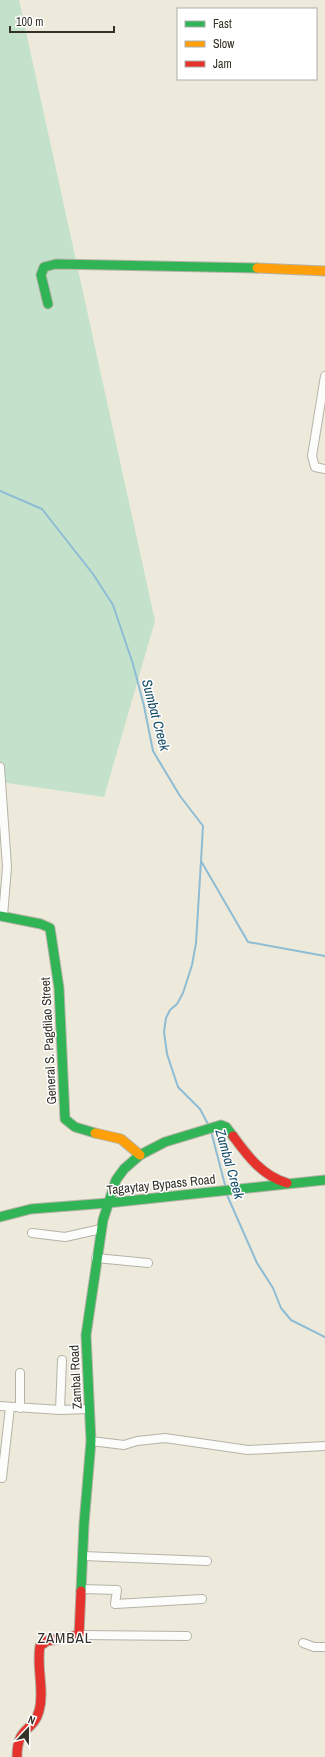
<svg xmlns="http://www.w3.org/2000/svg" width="325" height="1757" font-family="'Archivo Narrow',sans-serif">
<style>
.green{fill:#c4e2cb}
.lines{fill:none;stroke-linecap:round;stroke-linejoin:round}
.stream{stroke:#8ebcd4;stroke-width:2}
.street-casing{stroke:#b5b3a7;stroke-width:10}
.fast-casing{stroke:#b5b3a7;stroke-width:11}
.slow-casing{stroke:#b5b3a7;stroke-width:11}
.jam-casing{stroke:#b5b3a7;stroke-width:11}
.street{stroke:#fcfcfa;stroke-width:8}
.fast{stroke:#30b455;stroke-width:9}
.slow{stroke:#ff9f0a;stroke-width:9}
.jam{stroke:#e5322d;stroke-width:9}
.labels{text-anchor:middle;stroke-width:3;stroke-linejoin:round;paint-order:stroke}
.street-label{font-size:13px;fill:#343227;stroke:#fff}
.water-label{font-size:14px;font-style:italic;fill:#164c68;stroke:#fff}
.quarter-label{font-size:15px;letter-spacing:1px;fill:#343227;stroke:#fff}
</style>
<rect width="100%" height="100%" fill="#edeadb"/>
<path class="green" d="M 0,0 L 19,0 L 155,621 L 104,797 L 0,782 Z"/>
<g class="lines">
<path class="stream" d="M 0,491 L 42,509 L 93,574 L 113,605 L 133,664 L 144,706 L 153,751 L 180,796 L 203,826 L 201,861 L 248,942 L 325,956
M 201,861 L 196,943 L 192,965 L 183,993 L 177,1004 L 170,1010 L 166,1018 L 164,1032 L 167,1054 L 178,1087 L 200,1109 L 209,1126
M 211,1131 L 225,1185
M 227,1195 L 257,1263 L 273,1288 L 281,1308 L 291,1320 L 325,1337"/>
<g class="street-casing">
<path id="street" d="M 325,376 L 312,456 L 315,467 L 325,469
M 0,767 L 7,867 L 3,916
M 32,1233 L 65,1237 L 101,1229
M 96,1258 L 148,1263
M 0,1406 L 60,1410 L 89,1409
M 20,1408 L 20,1373
M 60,1410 L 62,1360
M 91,1441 L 124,1445 L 137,1441 L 165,1438 L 248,1450 L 325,1446
M 2,1478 L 10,1407
M 83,1556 L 207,1561
M 82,1589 L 117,1590 L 115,1604 L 202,1599
M 79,1635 L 187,1636
M 303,1643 L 314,1647 L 325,1647"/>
</g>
<g class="fast-casing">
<path id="fast" d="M 48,304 L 41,275 L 44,267 L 56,264 L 257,268
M 0,916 L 41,924 L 50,928 L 59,988 L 65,1119 L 75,1127 L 95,1133
M 0,1217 L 31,1209 L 108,1203 L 325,1180
M 81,1591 L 84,1524 L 91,1441 L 86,1335 L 103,1220 L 116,1180 L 124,1169 L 140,1155 L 165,1142 L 221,1125 L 226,1127 L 233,1136"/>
</g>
<g class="slow-casing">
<path id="slow" d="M 257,268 L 325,271
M 95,1133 L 121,1139 L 140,1155"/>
</g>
<g class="jam-casing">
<path id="jam" d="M 233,1136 C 247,1155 262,1176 287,1183
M 17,1757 C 17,1725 33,1733 39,1711 C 45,1690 36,1668 40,1646 L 47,1641 L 79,1635 L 81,1591"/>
</g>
<use href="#street" class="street"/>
<use href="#fast" class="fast"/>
<use href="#slow" class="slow"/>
<use href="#jam" class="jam"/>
</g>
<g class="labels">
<g class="street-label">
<text transform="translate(48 1041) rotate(-93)" y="5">General S. Pagdilao Street</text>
<text transform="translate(161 1184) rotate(-6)" y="5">Tagaytay Bypass Road</text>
<text transform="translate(75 1377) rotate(-93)" y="5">Zambal Road</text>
</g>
<g class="water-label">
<text transform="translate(156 715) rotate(75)" y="5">Sumbat Creek</text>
<text transform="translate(230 1164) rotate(74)" y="5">Zambal Creek</text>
</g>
<g class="quarter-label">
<text x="65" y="1643">ZAMBAL</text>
</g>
</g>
<rect x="177" y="8" width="140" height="72" fill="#ffffff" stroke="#aeada9"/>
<rect x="185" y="21" width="20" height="6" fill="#30b455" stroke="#aeada9"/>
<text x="213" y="28" font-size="12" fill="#343227">Fast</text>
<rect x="185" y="41" width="20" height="6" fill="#ff9f0a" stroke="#aeada9"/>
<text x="213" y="48" font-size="12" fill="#343227">Slow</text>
<rect x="185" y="61" width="20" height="6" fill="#e5322d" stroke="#aeada9"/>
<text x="213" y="68" font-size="12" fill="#343227">Jam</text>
<g transform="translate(28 1729) rotate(22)" stroke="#ffffff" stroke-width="3" paint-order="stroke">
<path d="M0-3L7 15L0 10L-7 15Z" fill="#343227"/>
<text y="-6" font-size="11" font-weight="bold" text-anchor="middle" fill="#343227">N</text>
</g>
<path d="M10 26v6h104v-6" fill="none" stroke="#343227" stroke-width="2"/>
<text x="16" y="26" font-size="12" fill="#343227" stroke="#ffffff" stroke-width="3" paint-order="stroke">100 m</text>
</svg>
